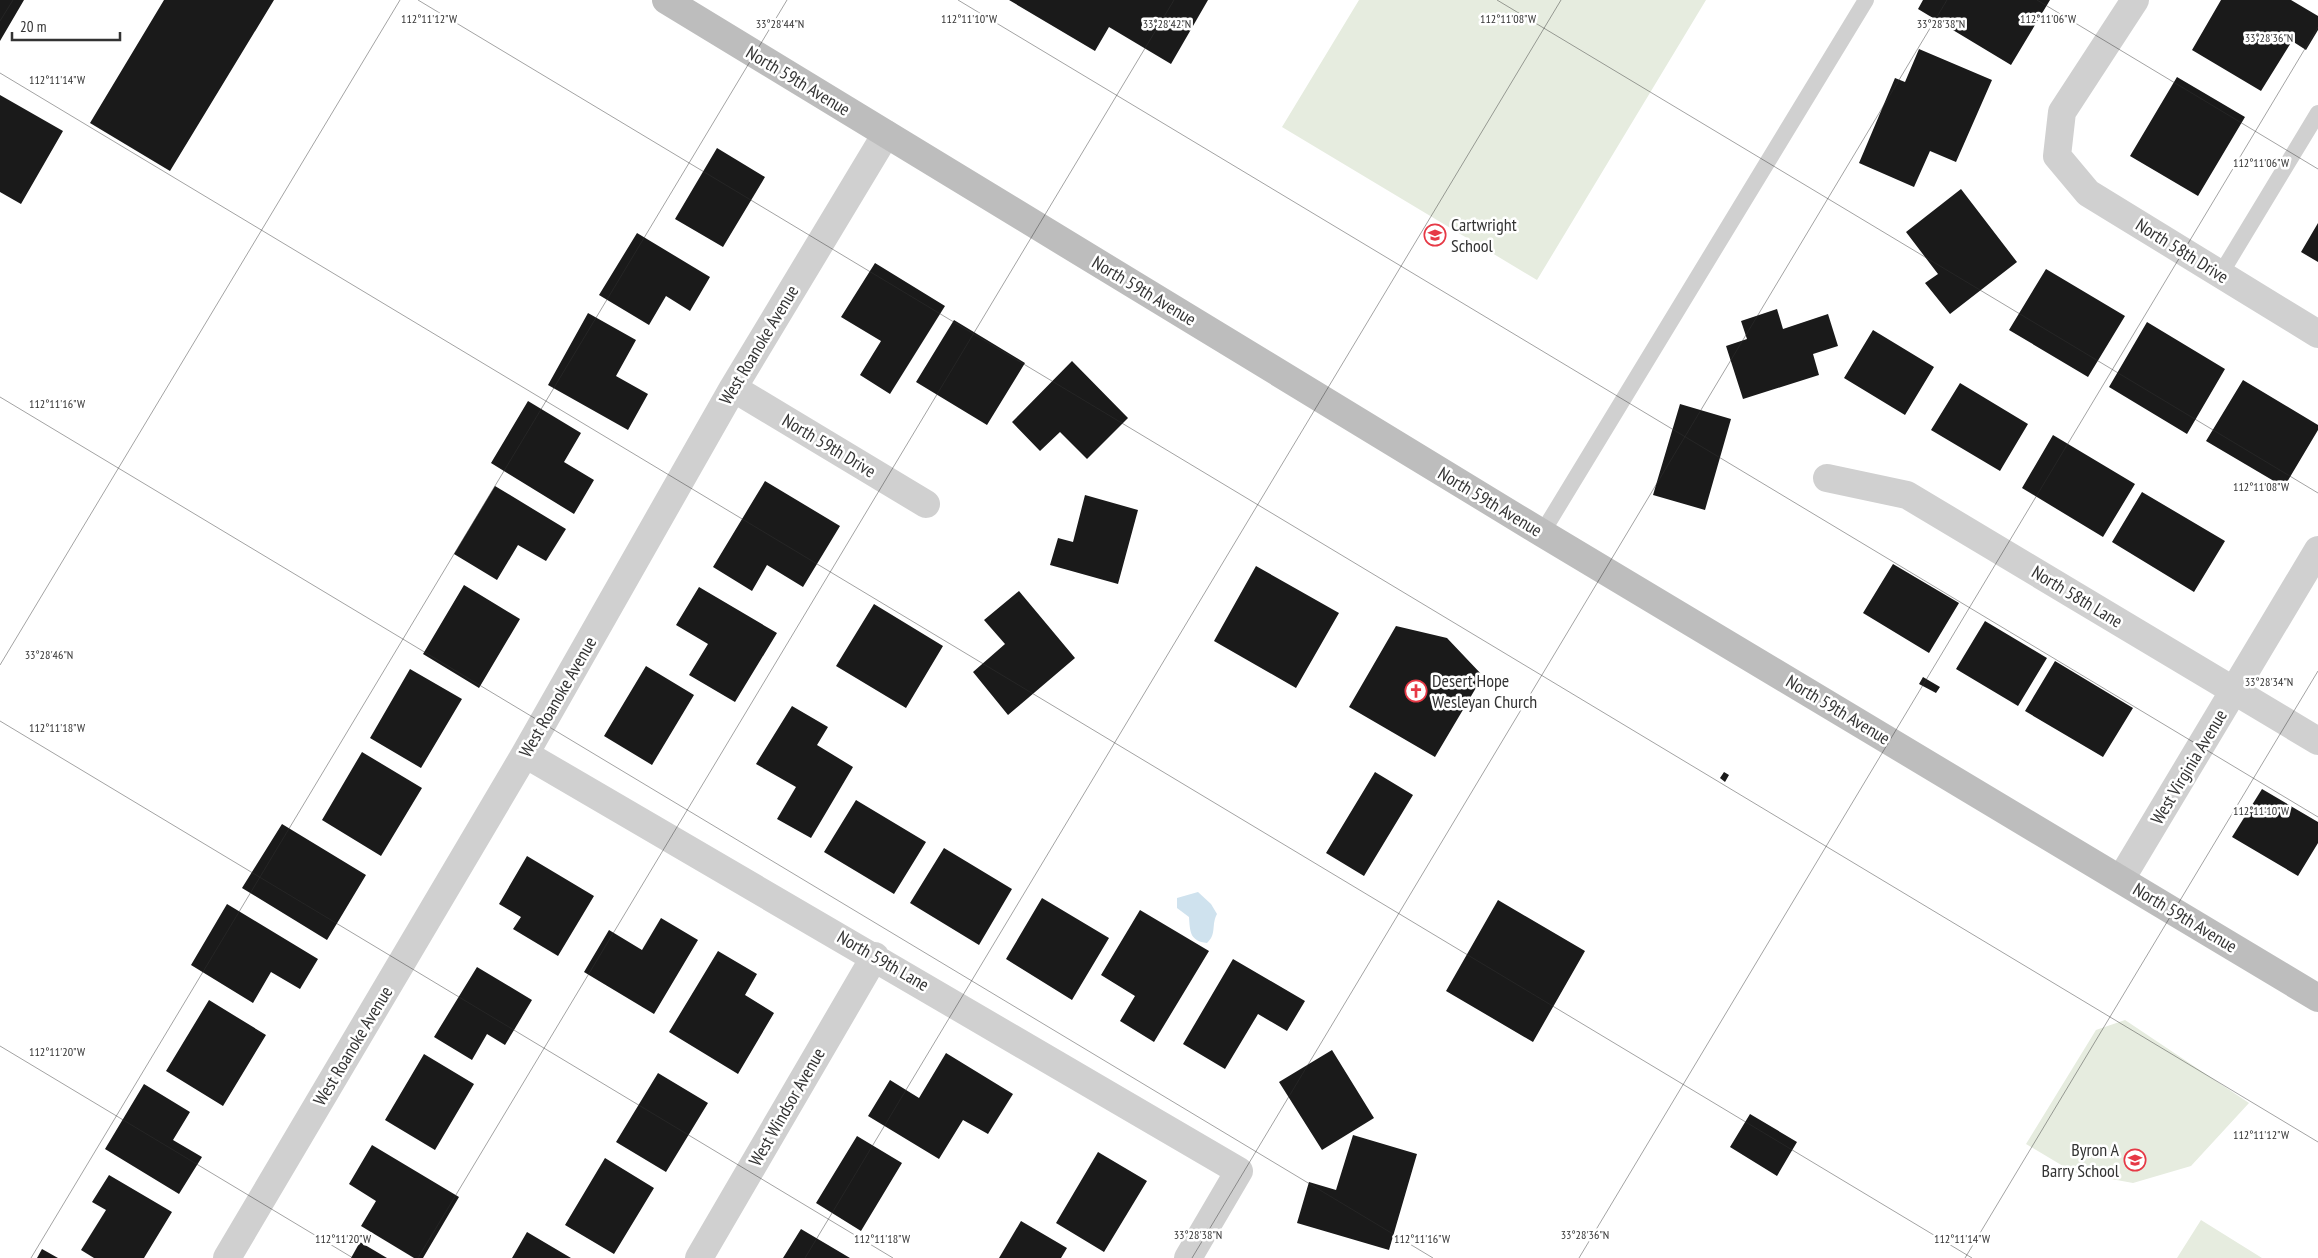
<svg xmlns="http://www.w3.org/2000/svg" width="2318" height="1258" font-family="'PT Sans Narrow',sans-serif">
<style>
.green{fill:#e6ecdf}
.water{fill:#cfe2ee}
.building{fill:#1a1a1a}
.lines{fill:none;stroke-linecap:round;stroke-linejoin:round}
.lane{stroke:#d0d0d0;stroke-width:16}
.street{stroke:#d0d0d0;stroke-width:28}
.secondary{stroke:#bdbdbd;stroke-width:28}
.ticks{fill:none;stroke:#333;stroke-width:1;stroke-opacity:0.45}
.labels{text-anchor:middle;stroke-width:5;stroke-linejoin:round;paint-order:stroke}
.street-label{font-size:18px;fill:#333;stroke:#fff}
.poi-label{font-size:18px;fill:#333;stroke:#fff;text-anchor:start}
.ticks-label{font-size:12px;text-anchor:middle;fill:#333;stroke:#fff;stroke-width:5;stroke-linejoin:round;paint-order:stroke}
</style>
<rect width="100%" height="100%" fill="#fff"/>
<path class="green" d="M 1359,0 L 1706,0 L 1537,280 L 1282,127 Z
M 2125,1020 L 2249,1103 L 2191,1166 L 2133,1183 L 2073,1172 L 2026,1144 L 2096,1030 Z
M 2201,1220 L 2262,1258 L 2177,1258 Z"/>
<path class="water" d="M 1198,892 L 1211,904 L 1217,914 C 1211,925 1217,934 1207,943 C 1190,941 1190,932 1189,917 L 1177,908 L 1177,898 Z"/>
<path class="building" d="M 0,0 L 24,0 L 0,41 Z
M 164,0 L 274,0 L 170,171 L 90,123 Z
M 1009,0 L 1208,0 L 1171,64 L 1109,27 L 1095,51 Z
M 1923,0 L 2050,0 L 2011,65 L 1918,9 Z
M 2221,0 L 2291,0 L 2318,16 L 2318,30 L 2306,50 L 2292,41 L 2261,91 L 2192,50 Z
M 1919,49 L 1992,80 L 1956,162 L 1930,151 L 1914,187 L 1859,163 L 1895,78 L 1905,82 Z
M 2177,77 L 2245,117 L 2198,196 L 2130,156 Z
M 0,95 L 63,131 L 21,204 L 0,192 Z
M 717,148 L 765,177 L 723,247 L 675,219 Z
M 1961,189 L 2017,262 L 1950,314 L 1925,283 L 1938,274 L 1906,232 Z
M 2318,223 L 2318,262 L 2301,252 Z
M 637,233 L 710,277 L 690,311 L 666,296 L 649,325 L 599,295 Z
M 875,263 L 945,306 L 890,394 L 860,375 L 881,341 L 841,317 Z
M 2046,269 L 2125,316 L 2088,377 L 2009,330 Z
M 1777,309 L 1783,329 L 1828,314 L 1838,346 L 1813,354 L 1819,375 L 1743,399 L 1726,346 L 1747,339 L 1741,321 Z
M 588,313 L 636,340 L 616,376 L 648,394 L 628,430 L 548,385 Z
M 954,320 L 1025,363 L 987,425 L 916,382 Z
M 2147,322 L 2225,369 L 2187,434 L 2109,387 Z
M 1873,330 L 1934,367 L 1905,415 L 1844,378 Z
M 1072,361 L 1128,418 L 1087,459 L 1060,432 L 1040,451 L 1012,422 Z
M 2243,380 L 2318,425 L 2318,430 L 2284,487 L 2206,441 Z
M 1960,383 L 2028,424 L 2000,471 L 1931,430 Z
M 528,401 L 581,433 L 564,462 L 594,480 L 574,514 L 491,463 Z
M 1680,404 L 1731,419 L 1705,510 L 1653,495 Z
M 2053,435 L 2135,484 L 2103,537 L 2022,488 Z
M 765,481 L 840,526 L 803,587 L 767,565 L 752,591 L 713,567 Z
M 495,486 L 566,529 L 546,561 L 518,545 L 497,580 L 454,554 Z
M 2142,492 L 2225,541 L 2194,592 L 2112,542 Z
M 1085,495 L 1138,510 L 1118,584 L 1050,565 L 1058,538 L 1073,542 Z
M 1893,564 L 1959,603 L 1929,653 L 1863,613 Z
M 1256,566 L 1339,613 L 1296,688 L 1214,641 Z
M 464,585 L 520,619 L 479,688 L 423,654 Z
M 699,587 L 777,633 L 735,702 L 689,675 L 708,644 L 676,625 Z
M 1019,591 L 1075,658 L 1008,715 L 973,672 L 1005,644 L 984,620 Z
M 874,604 L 943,646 L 906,708 L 836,666 Z
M 1985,621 L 2047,658 L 2018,706 L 1956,669 Z
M 1396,626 L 1447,638 L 1483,676 L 1435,757 L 1349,707 Z
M 2055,661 L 2133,708 L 2103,757 L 2025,711 Z
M 646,666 L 694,695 L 652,765 L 604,736 Z
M 410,669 L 462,699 L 421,768 L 370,738 Z
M 1923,677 L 1940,687 L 1936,693 L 1919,684 Z
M 792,706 L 828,727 L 817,745 L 853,767 L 811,838 L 777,819 L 796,787 L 756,764 Z
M 362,752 L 422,788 L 381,856 L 322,820 Z
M 1375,772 L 1413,795 L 1364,876 L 1326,853 Z
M 1724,772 L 1729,775 L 1725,782 L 1720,778 Z
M 2262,789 L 2318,822 L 2318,843 L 2298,876 L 2232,837 Z
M 856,800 L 926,842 L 894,894 L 824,852 Z
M 282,824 L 366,875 L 327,940 L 242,888 Z
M 944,848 L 1012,889 L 979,945 L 910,903 Z
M 527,856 L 594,896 L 558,956 L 513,929 L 521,917 L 499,904 Z
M 1042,898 L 1109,938 L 1072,1000 L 1006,959 Z
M 1498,900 L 1585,951 L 1533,1042 L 1446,991 Z
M 227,904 L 318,959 L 300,989 L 271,972 L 253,1003 L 191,965 Z
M 1140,910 L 1209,951 L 1154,1042 L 1120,1021 L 1135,996 L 1101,975 Z
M 661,918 L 698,940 L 654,1014 L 584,972 L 609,930 L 642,950 Z
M 718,951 L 757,974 L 745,995 L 774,1013 L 738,1074 L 669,1032 Z
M 1233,959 L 1305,1001 L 1287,1031 L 1258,1014 L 1225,1069 L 1183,1044 Z
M 477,967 L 532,1000 L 505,1045 L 487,1034 L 472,1060 L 434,1037 Z
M 209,1000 L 266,1035 L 223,1106 L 166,1071 Z
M 1332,1050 L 1374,1118 L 1322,1150 L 1279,1082 Z
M 946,1053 L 1013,1094 L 988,1134 L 963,1120 L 939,1159 L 868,1116 L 890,1080 L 919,1098 Z
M 424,1054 L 474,1084 L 435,1150 L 385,1120 Z
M 658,1073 L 708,1103 L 666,1172 L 616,1142 Z
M 144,1084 L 190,1112 L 173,1140 L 202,1157 L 179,1194 L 105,1149 Z
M 1750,1114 L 1797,1142 L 1777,1176 L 1730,1147 Z
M 1353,1135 L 1417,1154 L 1389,1250 L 1297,1223 L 1309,1182 L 1336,1190 Z
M 857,1136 L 902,1163 L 861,1231 L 816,1203 Z
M 372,1145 L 459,1197 L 423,1258 L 414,1258 L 361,1226 L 376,1201 L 349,1184 Z
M 1098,1152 L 1147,1181 L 1104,1252 L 1056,1223 Z
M 605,1158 L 654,1188 L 614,1254 L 565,1225 Z
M 109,1175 L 172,1212 L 144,1258 L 94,1258 L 81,1250 L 106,1210 L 92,1202 Z
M 1021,1221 L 1067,1248 L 1061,1258 L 999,1258 Z
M 801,1229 L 850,1258 L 783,1258 Z
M 527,1232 L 571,1258 L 512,1258 Z
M 360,1242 L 387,1258 L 351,1258 Z
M 42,1249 L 58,1258 L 37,1258 Z"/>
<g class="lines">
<path class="lane" d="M 2220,275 L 2318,113
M 1542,533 L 1866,0"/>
<path class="street" d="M 2135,0 L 2062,112 L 2057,156 L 2088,193 L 2318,334
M 733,388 L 926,504
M 1827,478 L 1907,495 L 2318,741
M 525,754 L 1239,1171 L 1188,1258
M 2121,879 L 2318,550
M 227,1258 L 525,754 L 733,388 L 886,134
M 699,1258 L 875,956"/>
<path class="secondary" d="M 666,0 L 1542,533 L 2318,998"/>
</g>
<path class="ticks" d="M 418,0 L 2318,1142M 958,0 L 2318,817M 1497,0 L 2318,493M 2037,0 L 2318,169M 0,21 L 13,0M 0,73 L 1972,1258M 0,397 L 1433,1258M 0,665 L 400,0M 0,721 L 893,1258M 0,1046 L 353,1258M 31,1258 L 787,0M 418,1258 L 1174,0M 805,1258 L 1561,0M 1192,1258 L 1947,0M 1579,1258 L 2318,27M 1965,1258 L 2318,671"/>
<defs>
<g id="school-ring" transform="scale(1.125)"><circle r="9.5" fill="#fff" stroke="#e63946" stroke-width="1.5"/><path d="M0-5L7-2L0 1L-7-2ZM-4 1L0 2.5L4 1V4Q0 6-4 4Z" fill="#e63946"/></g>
<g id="church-ring" transform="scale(1.125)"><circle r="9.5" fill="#fff" stroke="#e63946" stroke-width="1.5"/><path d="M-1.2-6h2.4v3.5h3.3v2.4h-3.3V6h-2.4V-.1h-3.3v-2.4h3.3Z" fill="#e63946"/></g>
</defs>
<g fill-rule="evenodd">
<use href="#school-ring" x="1435" y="235"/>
<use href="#church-ring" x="1416" y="691"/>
<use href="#school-ring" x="2135" y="1160"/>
</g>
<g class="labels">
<g class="street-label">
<text transform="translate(798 81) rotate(31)" y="6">North 59th Avenue</text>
<text transform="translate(2182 251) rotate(32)" y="6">North 58th Drive</text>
<text transform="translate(1144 291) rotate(31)" y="6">North 59th Avenue</text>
<text transform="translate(759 345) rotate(-59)" y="6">West Roanoke Avenue</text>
<text transform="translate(829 446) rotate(31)" y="6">North 59th Drive</text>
<text transform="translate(1490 502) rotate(31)" y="6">North 59th Avenue</text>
<text transform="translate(2077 597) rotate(31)" y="6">North 58th Lane</text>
<text transform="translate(558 697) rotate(-60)" y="6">West Roanoke Avenue</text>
<text transform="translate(1838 710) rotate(31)" y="6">North 59th Avenue</text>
<text transform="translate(2189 767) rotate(-59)" y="6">West Virginia Avenue</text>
<text transform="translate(2185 918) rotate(31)" y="6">North 59th Avenue</text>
<text transform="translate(883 961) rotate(30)" y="6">North 59th Lane</text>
<text transform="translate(353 1046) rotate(-59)" y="6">West Roanoke Avenue</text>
<text transform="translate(787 1107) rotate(-60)" y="6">West Windsor Avenue</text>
</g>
<g class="poi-label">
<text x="1451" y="231">Cartwright<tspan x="1451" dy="21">School</tspan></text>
<text x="1432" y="687">Desert Hope<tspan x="1432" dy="21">Wesleyan Church</tspan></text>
<text x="2119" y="1156" text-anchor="end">Byron A<tspan x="2119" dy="21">Barry School</tspan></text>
</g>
</g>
<g class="ticks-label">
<text x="969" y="23">112°11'10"W</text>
<text x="429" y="23">112°11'12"W</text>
<text x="1508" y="23">112°11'08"W</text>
<text x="2048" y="23">112°11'06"W</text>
<text x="780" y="28">33°28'44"N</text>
<text x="1167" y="28">33°28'42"N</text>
<text x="1941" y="28">33°28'38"N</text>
<text x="2269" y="42">33°28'36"N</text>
<text x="57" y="84">112°11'14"W</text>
<text x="2261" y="167">112°11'06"W</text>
<text x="57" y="408">112°11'16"W</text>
<text x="2261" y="491">112°11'08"W</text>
<text x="49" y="659">33°28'46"N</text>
<text x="2269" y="686">33°28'34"N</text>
<text x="57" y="732">112°11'18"W</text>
<text x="2261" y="815">112°11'10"W</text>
<text x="57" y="1056">112°11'20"W</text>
<text x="2261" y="1139">112°11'12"W</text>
<text x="1198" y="1239">33°28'38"N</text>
<text x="1585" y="1239">33°28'36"N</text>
<text x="343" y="1243">112°11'20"W</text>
<text x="882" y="1243">112°11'18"W</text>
<text x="1422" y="1243">112°11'16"W</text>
<text x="1962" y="1243">112°11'14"W</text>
</g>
<path d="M12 32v8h108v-8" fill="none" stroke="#333333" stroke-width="2.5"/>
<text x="20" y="32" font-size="15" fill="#333333" stroke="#ffffff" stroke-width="4" paint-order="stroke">20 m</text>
</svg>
